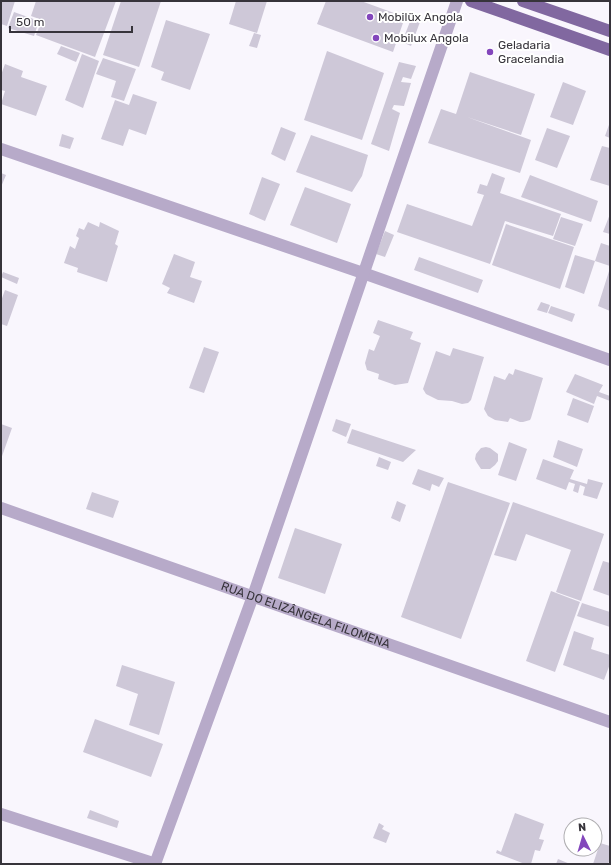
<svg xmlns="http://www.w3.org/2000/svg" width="611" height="865" font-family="Rubik,sans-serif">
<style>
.building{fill:#cec8d8}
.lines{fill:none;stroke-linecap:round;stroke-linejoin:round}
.minor{stroke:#b7aac9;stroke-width:12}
.major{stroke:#8168a0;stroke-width:12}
.poi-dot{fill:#8346bc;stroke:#fff;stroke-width:1.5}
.labels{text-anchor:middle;stroke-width:4;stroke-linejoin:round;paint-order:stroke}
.poi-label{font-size:12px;fill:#37343b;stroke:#fff;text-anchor:start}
.street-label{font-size:12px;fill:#37343b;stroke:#fff}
</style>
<rect width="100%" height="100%" fill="#f9f6fd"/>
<path class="building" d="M 1,1 L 15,1 L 7,26 L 1,24 Z
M 36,1 L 116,1 L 95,57 L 36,35 L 42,20 L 31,16 Z
M 121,1 L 161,1 L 139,67 L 103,55 Z
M 236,1 L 267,1 L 257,33 L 229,24 Z
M 326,1 L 361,1 L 405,17 L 393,52 L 317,24 Z
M 14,12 L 39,21 L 34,36 L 8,28 Z
M 411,19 L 420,22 L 411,46 L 402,42 Z
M 166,20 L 210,34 L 190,90 L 161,80 L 164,72 L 151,67 Z
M 254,33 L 261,35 L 257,48 L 249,46 Z
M 61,46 L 80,53 L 76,62 L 57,54 Z
M 327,51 L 384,73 L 362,140 L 304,120 Z
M 82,54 L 99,61 L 83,108 L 65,100 Z
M 103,58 L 136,69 L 124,101 L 111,97 L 116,81 L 96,74 Z
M 399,62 L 416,66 L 411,79 L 403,77 L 401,82 L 411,83 L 404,106 L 394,105 L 392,109 L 400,113 L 389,151 L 371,144 Z
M 5,64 L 23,71 L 21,77 L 47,86 L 36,116 L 1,104 L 5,91 L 1,90 L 1,75 Z
M 470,72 L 535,94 L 521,135 L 467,117 L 531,140 L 520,173 L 428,143 L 441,109 L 456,114 Z
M 563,82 L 586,91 L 573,125 L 550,117 Z
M 133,94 L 157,102 L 146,135 L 129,129 L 123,146 L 101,139 L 115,100 L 129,105 Z
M 610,122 L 610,138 L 605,136 Z
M 281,127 L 296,133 L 285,161 L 271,154 Z
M 547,128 L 570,136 L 557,168 L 535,160 Z
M 62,134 L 74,138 L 70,149 L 59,146 Z
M 311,135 L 368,155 L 362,176 L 352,192 L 296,172 Z
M 602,146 L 610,148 L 610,186 L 590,180 Z
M 1,173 L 6,175 L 1,187 Z
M 492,173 L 505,178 L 500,193 L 561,214 L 553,236 L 505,221 L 490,264 L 397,232 L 407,204 L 472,226 L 484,195 L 477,193 L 480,184 L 487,186 Z
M 530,175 L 598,201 L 591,222 L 521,197 Z
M 262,177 L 280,184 L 265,221 L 249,214 Z
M 305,187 L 351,204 L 337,243 L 290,225 Z
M 610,214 L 610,234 L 603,232 Z
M 561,217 L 583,224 L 575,246 L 553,239 Z
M 88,222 L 99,227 L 100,222 L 119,231 L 115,244 L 118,246 L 107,282 L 77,272 L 78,268 L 64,263 L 70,246 L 75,249 L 79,238 L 76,236 L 79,228 L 84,230 Z
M 506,224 L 574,247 L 560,289 L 492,265 Z
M 385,231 L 394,235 L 385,257 L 376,254 Z
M 601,243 L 610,246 L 610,266 L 595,261 Z
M 174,254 L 195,262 L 190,277 L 202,281 L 194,303 L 167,293 L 170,288 L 162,284 Z
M 575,255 L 595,261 L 584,294 L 565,287 Z
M 419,257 L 483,280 L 478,293 L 414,270 Z
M 610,268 L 610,311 L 598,306 Z
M 3,272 L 19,278 L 17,284 L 1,277 Z
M 5,290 L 18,295 L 7,326 L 1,324 L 1,301 Z
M 541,302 L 550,305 L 547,313 L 537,310 Z
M 551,306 L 575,314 L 572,322 L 548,313 Z
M 378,320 L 413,332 L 410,339 L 421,343 L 408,383 L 395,385 L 378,379 L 379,374 L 367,370 L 365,363 L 369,349 L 374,351 L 380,336 L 373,333 Z
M 204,347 L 219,352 L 204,393 L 189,388 Z
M 453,348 L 484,357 L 471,400 L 468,403 L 462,404 L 452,401 L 438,400 L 426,394 L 423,389 L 436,351 L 450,356 Z
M 515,369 L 543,378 L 531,418 L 530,420 L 523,422 L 520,422 L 510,418 L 508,422 L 495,420 L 488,416 L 484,409 L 494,376 L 505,380 L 509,373 L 513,375 Z
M 575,374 L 603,385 L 599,392 L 610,396 L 610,401 L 597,396 L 594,404 L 566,392 Z
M 573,398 L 594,406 L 588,423 L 567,415 Z
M 336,419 L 351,424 L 346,437 L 332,431 Z
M 1,424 L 12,428 L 1,459 Z
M 352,429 L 416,450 L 403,462 L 347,443 Z
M 558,440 L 583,449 L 577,467 L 553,457 Z
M 509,442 L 527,449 L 516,481 L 498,475 Z
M 486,447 L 490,448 L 498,454 L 498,461 L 495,465 L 490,469 L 481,469 L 477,463 L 475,459 L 476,454 L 481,448 Z
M 379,457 L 391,462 L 388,470 L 376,466 Z
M 543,459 L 574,470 L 570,479 L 587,484 L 588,479 L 603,483 L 597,499 L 583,495 L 585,487 L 580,485 L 578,493 L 573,491 L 575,484 L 569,482 L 566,490 L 536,479 Z
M 418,469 L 444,478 L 439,487 L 432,484 L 430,491 L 412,484 Z
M 448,482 L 510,503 L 461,639 L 401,617 Z
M 92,492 L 119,501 L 113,518 L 86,509 Z
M 397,501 L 406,505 L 400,522 L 391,518 Z
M 513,502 L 604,534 L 581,601 L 556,592 L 571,550 L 526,534 L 516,561 L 494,555 Z
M 295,528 L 342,544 L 325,594 L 278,578 Z
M 603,561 L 610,563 L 610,596 L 593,590 Z
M 551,591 L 580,602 L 555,672 L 526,661 Z
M 582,603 L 610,612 L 610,627 L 577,616 Z
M 574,631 L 594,638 L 591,649 L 610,655 L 610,664 L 604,680 L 563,665 Z
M 122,665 L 175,682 L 159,735 L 129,725 L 138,694 L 116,686 Z
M 95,719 L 163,744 L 151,777 L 83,752 Z
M 90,810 L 119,821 L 117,828 L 87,818 Z
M 515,813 L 544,824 L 539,839 L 544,840 L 540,851 L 535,850 L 531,864 L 525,864 L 496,853 L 497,850 L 501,852 Z
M 379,823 L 384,826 L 382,829 L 390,833 L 386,843 L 373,838 Z
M 600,843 L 610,846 L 610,859 L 608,864 L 593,864 Z
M 558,859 L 570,864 L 556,864 Z"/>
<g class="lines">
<g class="minor">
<path d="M 1,149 L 363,273 L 610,360"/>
<path id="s1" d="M 1,508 L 610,722"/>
<path d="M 1,814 L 156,864"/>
<path d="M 155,864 L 253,596 L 457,1"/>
</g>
<path class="major" d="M 471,1 L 610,50
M 523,1 L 610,31"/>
</g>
<g class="poi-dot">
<circle cx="370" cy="17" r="4"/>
<circle cx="376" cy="38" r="4"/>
<circle cx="490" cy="52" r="4"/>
</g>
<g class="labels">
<g class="poi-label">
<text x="378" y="21">Mobilüx Angola</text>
<text x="384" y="42">Mobilux Angola</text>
<text x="498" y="49">Geladaria<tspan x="498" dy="14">Gracelandia</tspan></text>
</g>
<g class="street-label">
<text dy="4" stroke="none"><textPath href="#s1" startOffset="323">RUA DO ELIZÂNGELA FILOMENA</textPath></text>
</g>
</g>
<rect width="611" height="865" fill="none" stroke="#37343b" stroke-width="4"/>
<g transform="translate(583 837) rotate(355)"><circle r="19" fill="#ffffff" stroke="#afaeb1"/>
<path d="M0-3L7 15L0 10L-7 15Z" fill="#8346bc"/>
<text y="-6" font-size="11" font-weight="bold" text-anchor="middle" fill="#37343b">N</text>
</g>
<path d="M10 26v6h122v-6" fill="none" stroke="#37343b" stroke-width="2"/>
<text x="16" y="26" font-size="12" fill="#37343b" stroke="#ffffff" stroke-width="3" paint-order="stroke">50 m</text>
</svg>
